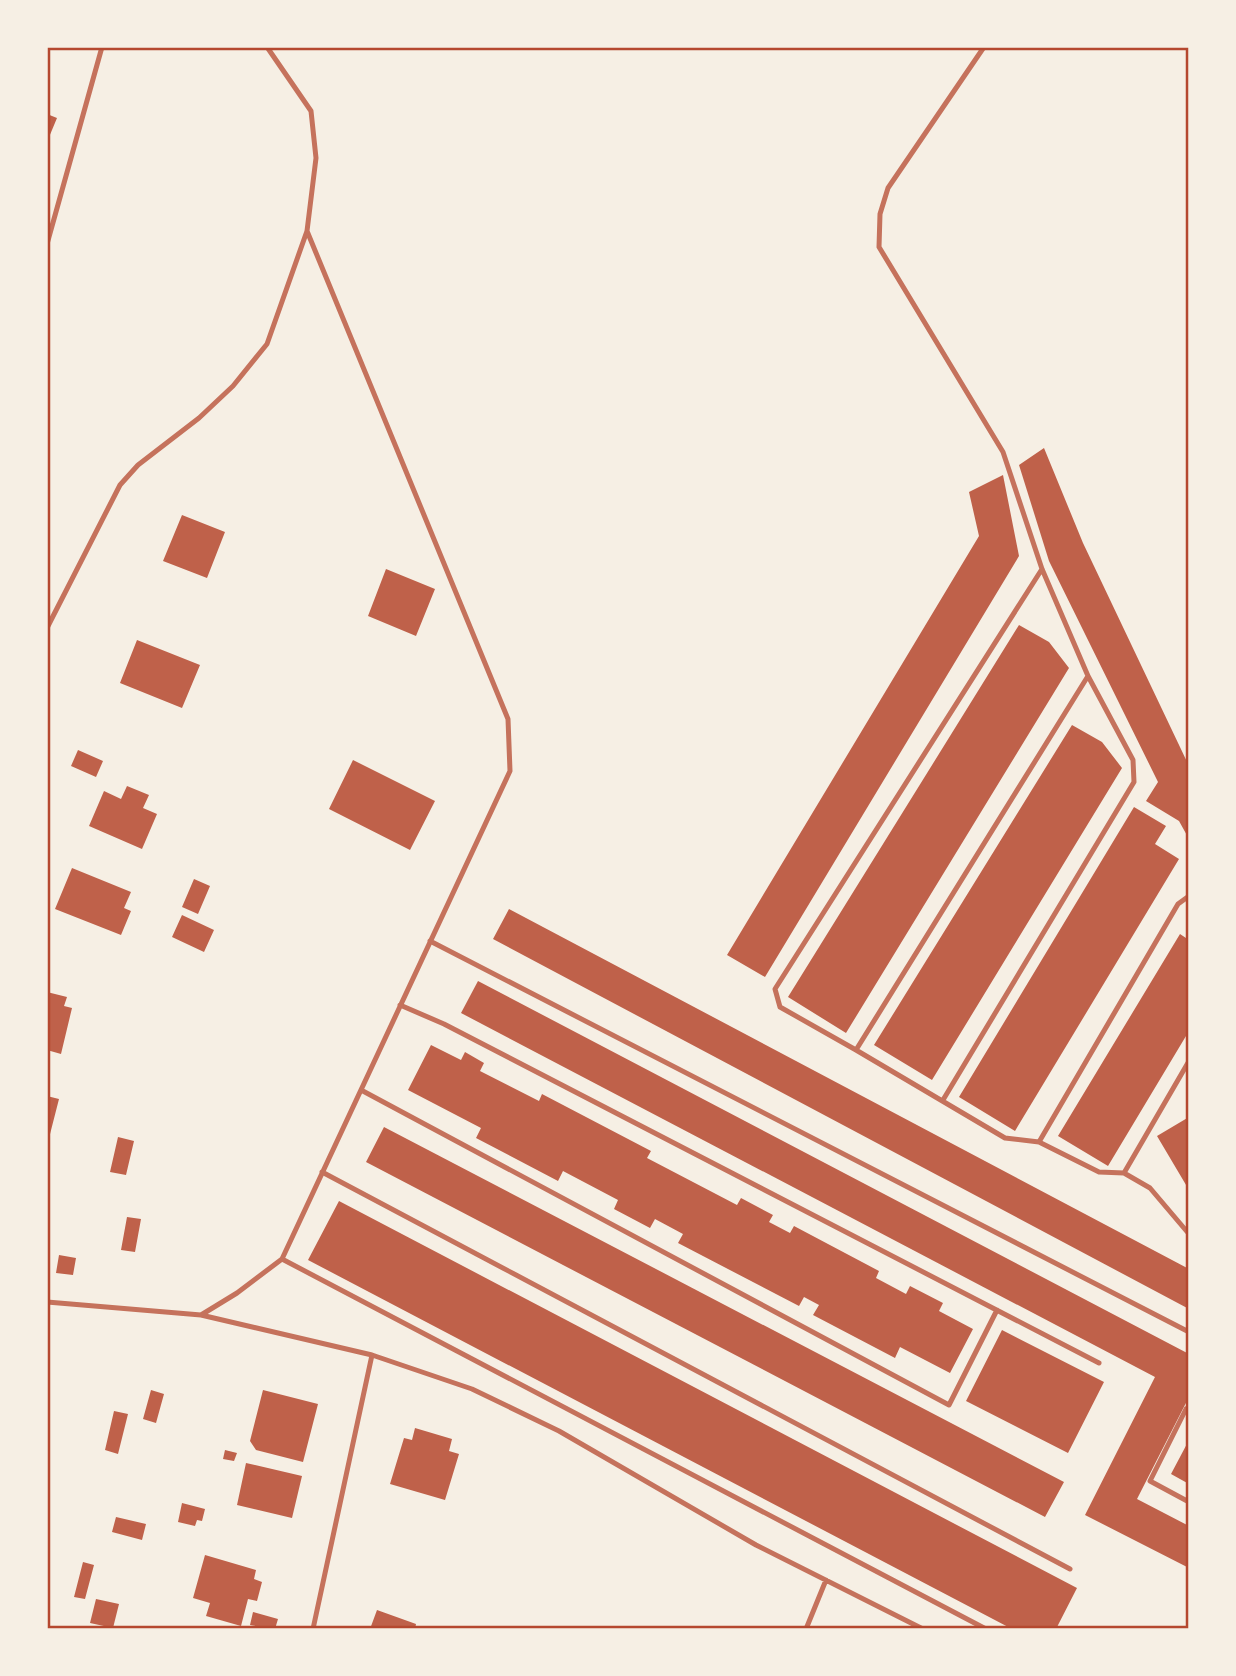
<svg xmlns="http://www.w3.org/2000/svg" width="1236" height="1676" font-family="'Fira Sans',sans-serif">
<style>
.building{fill:#bf614a}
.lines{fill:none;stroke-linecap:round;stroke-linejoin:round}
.service{stroke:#c5725c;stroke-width:5}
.neatline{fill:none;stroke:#b5482f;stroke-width:2.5}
</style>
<rect width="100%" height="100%" fill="#f6efe4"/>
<path class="building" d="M 47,114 L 57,118 L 47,142 Z
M 1044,448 L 1083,543 L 1189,766 L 1189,839 L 1179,821 L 1146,801 L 1158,782 L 1049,561 L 1019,465 Z
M 1003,475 L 1019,556 L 765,977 L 727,955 L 979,536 L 969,492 Z
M 182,515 L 225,532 L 207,578 L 163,561 Z
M 386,569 L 435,589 L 416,636 L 368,616 Z
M 1019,625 L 1049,642 L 1069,668 L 846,1033 L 788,997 Z
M 137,640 L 200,665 L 182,708 L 120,683 Z
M 1072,725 L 1102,742 L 1122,768 L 932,1080 L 874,1045 Z
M 78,750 L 103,761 L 96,777 L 71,766 Z
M 353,760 L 435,801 L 410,850 L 329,809 Z
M 127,786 L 149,795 L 143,808 L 157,814 L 142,849 L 89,826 L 104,791 L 121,799 Z
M 1134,807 L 1166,826 L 1155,844 L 1179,859 L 1015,1131 L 959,1097 Z
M 72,868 L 131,892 L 124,908 L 131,911 L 121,935 L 55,909 Z
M 194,879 L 210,886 L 198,914 L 182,907 Z
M 509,909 L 1189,1269 L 1189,1309 L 493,939 Z
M 182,915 L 214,930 L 204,952 L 172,937 Z
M 1180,934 L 1189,940 L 1189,1031 L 1108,1166 L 1058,1136 Z
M 478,981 L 1189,1354 L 1189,1397 L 1137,1499 L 1189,1526 L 1189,1568 L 1085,1515 L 1155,1377 L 461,1013 Z
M 47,992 L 67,997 L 64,1006 L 72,1008 L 61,1054 L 47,1050 Z
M 431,1045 L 461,1060 L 465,1052 L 484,1063 L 480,1071 L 539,1101 L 542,1094 L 651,1151 L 647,1158 L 737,1205 L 741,1198 L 773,1215 L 769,1222 L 790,1233 L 794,1226 L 879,1271 L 876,1278 L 906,1294 L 910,1286 L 943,1303 L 939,1311 L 973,1329 L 950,1373 L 900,1347 L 895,1358 L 813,1315 L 819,1305 L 804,1297 L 799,1306 L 678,1243 L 683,1234 L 655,1219 L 650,1228 L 614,1209 L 618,1200 L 563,1171 L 558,1181 L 476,1138 L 481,1128 L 408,1090 Z
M 47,1096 L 59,1099 L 48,1142 L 47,1142 Z
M 1189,1117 L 1189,1190 L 1157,1136 Z
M 384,1127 L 1064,1482 L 1045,1517 L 366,1162 Z
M 118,1137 L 134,1141 L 126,1175 L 110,1172 Z
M 339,1201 L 1077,1588 L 1056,1629 L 1012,1629 L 308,1260 Z
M 127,1217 L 141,1219 L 135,1252 L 121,1250 Z
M 59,1255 L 76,1258 L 73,1275 L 56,1273 Z
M 1002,1330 L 1104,1382 L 1068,1453 L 966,1401 Z
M 151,1390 L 164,1394 L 156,1423 L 143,1419 Z
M 263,1390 L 318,1404 L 303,1462 L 256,1450 L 250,1441 Z
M 114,1411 L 128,1414 L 118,1454 L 105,1450 Z
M 415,1428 L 452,1439 L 449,1451 L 459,1454 L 445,1500 L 390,1484 L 404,1438 L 412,1440 Z
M 1189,1440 L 1189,1484 L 1171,1474 Z
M 225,1450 L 237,1453 L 234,1461 L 223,1459 Z
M 246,1463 L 302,1476 L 292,1518 L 237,1505 Z
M 182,1503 L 205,1509 L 202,1521 L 197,1520 L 195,1526 L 178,1522 Z
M 116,1517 L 146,1524 L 142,1540 L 112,1532 Z
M 205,1555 L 256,1570 L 254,1579 L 262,1582 L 257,1601 L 248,1599 L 241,1626 L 206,1616 L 210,1603 L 193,1598 Z
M 83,1562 L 94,1565 L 85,1599 L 74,1597 Z
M 96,1599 L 119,1604 L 113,1628 L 90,1623 Z
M 377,1610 L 416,1624 L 415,1629 L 370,1629 Z
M 253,1612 L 278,1619 L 275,1629 L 250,1625 Z"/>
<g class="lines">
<path class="service" d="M 984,47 L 888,188 L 880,214 L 879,247 L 1003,452 L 1042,569 L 1088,676 L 856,1050 L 1005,1138 L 1039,1142 L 1099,1172 L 1124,1173 L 1150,1188 L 1189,1234
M 47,244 L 102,47
M 47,628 L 120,485 L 138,465 L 199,418 L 233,386 L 267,344 L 307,231 L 316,158 L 311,111 L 267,47
M 430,941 L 1189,1332
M 400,1005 L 444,1024 L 1099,1363
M 856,1050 L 780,1007 L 775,989 L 1042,569
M 361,1090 L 949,1405 L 997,1310
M 943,1100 L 1134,782 L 1133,760 L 1088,676
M 1039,1142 L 1178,904 L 1189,896
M 322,1172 L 1070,1569
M 1124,1173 L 1189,1061
M 282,1259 L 986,1629
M 47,1302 L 201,1315 L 237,1293 L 282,1259 L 510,771 L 508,719 L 307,231
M 201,1315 L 372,1355 L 472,1389 L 559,1431 L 756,1545 L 923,1629
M 1189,1411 L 1186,1409 L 1150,1481 L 1189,1502
M 313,1629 L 372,1355
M 806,1629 L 826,1580"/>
</g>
<rect width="1236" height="1676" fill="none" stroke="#f6efe4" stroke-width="98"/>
<rect x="49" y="49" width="1138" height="1578" class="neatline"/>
</svg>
